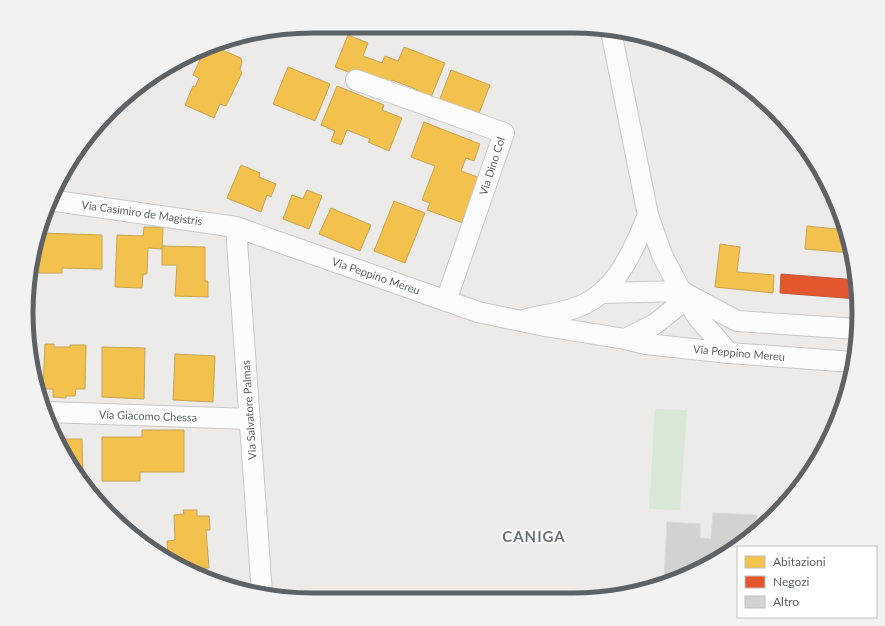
<svg xmlns="http://www.w3.org/2000/svg" width="885" height="626" font-family="Lato,sans-serif">
<style>
.green{fill:#d9e7d6}
.homes{fill:#f2c14e;stroke:#c6a455}
.shops{fill:#e4572e;stroke:#bc5a3e}
.building{fill:#d4d2d1;stroke:#dcdad8}
.lines{fill:none;stroke-linecap:round;stroke-linejoin:round}
.street-casing{stroke:#c8c8c8;stroke-width:22}
.street{stroke:#fcfcfc;stroke-width:20}
.rail-casing{stroke:#e3e2e2;stroke-width:4.5}
.rail{stroke:#fff;stroke-width:3;stroke-dasharray:9;stroke-linecap:butt}
.labels{text-anchor:middle;stroke-width:4;stroke-linejoin:round;paint-order:stroke}
.street-label{font-size:11px;fill:#5e6265;stroke:#fff}
.district-label{font-size:15px;font-weight:bold;letter-spacing:1px;fill:#6f7377;stroke:#fff}
.rim{fill:none;stroke:#5e6265;stroke-width:5}
</style>
<rect width="100%" height="100%" fill="#edebe9"/>
<path class="green" d="M 655,409 L 687,410 L 680,510 L 649,509 Z"/>
<path class="homes" d="M 348,35 L 368,43 L 363,56 L 382,63 L 385,56 L 398,61 L 404,47 L 445,63 L 430,100 L 416,94 L 418,90 L 392,80 L 390,85 L 375,82 L 335,67 Z
M 215,47 L 241,58 L 242,62 L 240,69 L 242,73 L 226,106 L 220,104 L 214,118 L 185,105 L 193,86 L 195,87 L 199,78 L 193,75 L 204,51 Z
M 288,67 L 330,84 L 315,121 L 273,104 Z
M 451,70 L 490,85 L 478,116 L 439,101 Z
M 337,86 L 384,105 L 382,110 L 402,118 L 389,151 L 368,142 L 370,139 L 347,130 L 341,145 L 331,141 L 335,131 L 321,125 Z
M 424,122 L 480,144 L 474,161 L 466,158 L 461,171 L 480,178 L 463,223 L 427,210 L 430,203 L 422,200 L 435,166 L 411,157 Z
M 241,165 L 260,173 L 259,177 L 276,184 L 271,197 L 267,195 L 261,212 L 227,198 Z
M 307,190 L 322,196 L 309,229 L 283,219 L 292,195 L 303,199 Z
M 394,201 L 425,213 L 405,263 L 374,251 Z
M 331,208 L 371,225 L 360,251 L 319,234 Z
M 807,226 L 846,230 L 851,253 L 805,249 Z
M 144,227 L 163,227 L 162,249 L 148,248 L 147,274 L 143,274 L 142,288 L 115,287 L 117,235 L 143,236 Z
M 40,233 L 102,235 L 102,269 L 62,268 L 62,273 L 29,273 Z
M 720,244 L 740,247 L 737,272 L 774,275 L 773,293 L 715,287 Z
M 162,246 L 205,247 L 205,281 L 208,281 L 208,297 L 175,296 L 177,265 L 162,265 Z
M 45,344 L 54,344 L 54,347 L 70,347 L 70,345 L 86,345 L 85,389 L 76,389 L 75,396 L 66,396 L 66,398 L 53,397 L 53,389 L 43,389 Z
M 102,347 L 145,348 L 144,399 L 102,397 Z
M 175,354 L 215,356 L 213,402 L 173,400 Z
M 142,430 L 184,430 L 184,472 L 140,472 L 140,481 L 102,481 L 102,437 L 142,437 Z
M 55,439 L 82,439 L 83,481 L 55,440 Z
M 183,510 L 197,510 L 197,516 L 209,516 L 210,530 L 206,530 L 209,568 L 189,569 L 189,572 L 163,556 L 168,556 L 167,541 L 175,540 L 174,515 L 184,514 Z"/>
<path class="shops" d="M 781,274 L 857,280 L 857,299 L 780,293 Z"/>
<path class="building" d="M 713,513 L 757,515 L 756,532 L 720,557 L 710,556 L 710,563 L 699,571 L 664,581 L 667,522 L 700,524 L 700,538 L 711,539 Z"/>
<g class="lines">
<g class="street-casing">
<path id="street" d="M 611,31 L 648,215 L 662,255 L 681,291 L 699,319 L 729,353
M 356,80 L 504,133 L 446,301
M 49,202 L 56,201 L 236,227 L 478,312 L 545,326 L 625,339 L 646,344 L 729,353 L 853,362
M 236,227 L 262,594
M 602,293 L 681,291 L 737,321 L 858,329
M 527,319 C 544,315 564,313 580,306 C 617,291 634,249 648,215
M 625,339 L 655,324 L 675,308 L 681,291
M 47,412 L 250,419"/>
</g>
<use href="#street" class="street"/>
<g class="rail-casing">
<path id="rail" d="M 567,30 L 576,32
M 644,42 L 662,44"/>
</g>
<use href="#rail" class="rail"/>
</g>
<g class="labels">
<g class="street-label">
<text transform="translate(492 166) rotate(-72)" y="4">Via Dino Col</text>
<text transform="translate(142 213) rotate(8)" y="4">Via Casimiro de Magistris</text>
<text transform="translate(376 276) rotate(19)" y="4">Via Peppino Mereu</text>
<text transform="translate(739 353) rotate(5)" y="4">Via Peppino Mereu</text>
<text transform="translate(249 410) rotate(-94)" y="4">Via Salvatore Palmas</text>
<text transform="translate(148 416) rotate(2)" y="4">Via Giacomo Chessa</text>
</g>
<g class="district-label">
<text x="534" y="542">CANIGA</text>
</g>
</g>
<path d="M0 0H885V626H0ZM313 33H572A280 280 0 0 1 852 313V313A280 280 0 0 1 572 593H313A280 280 0 0 1 33 313V313A280 280 0 0 1 313 33Z" fill="#f2f2f3" fill-rule="evenodd"/>
<path class="rim" d="M313 33H572A280 280 0 0 1 852 313V313A280 280 0 0 1 572 593H313A280 280 0 0 1 33 313V313A280 280 0 0 1 313 33Z"/>
<rect x="737" y="546" width="140" height="72" fill="#ffffff" stroke="#bfc0c1"/>
<rect x="745" y="556" width="20" height="12" fill="#f2c14e" stroke="#bfc0c1"/>
<text x="773" y="566" font-size="12" fill="#5e6265">Abitazioni</text>
<rect x="745" y="576" width="20" height="12" fill="#e4572e" stroke="#bfc0c1"/>
<text x="773" y="586" font-size="12" fill="#5e6265">Negozi</text>
<rect x="745" y="596" width="20" height="12" fill="#d4d2d1" stroke="#bfc0c1"/>
<text x="773" y="606" font-size="12" fill="#5e6265">Altro</text>
</svg>
